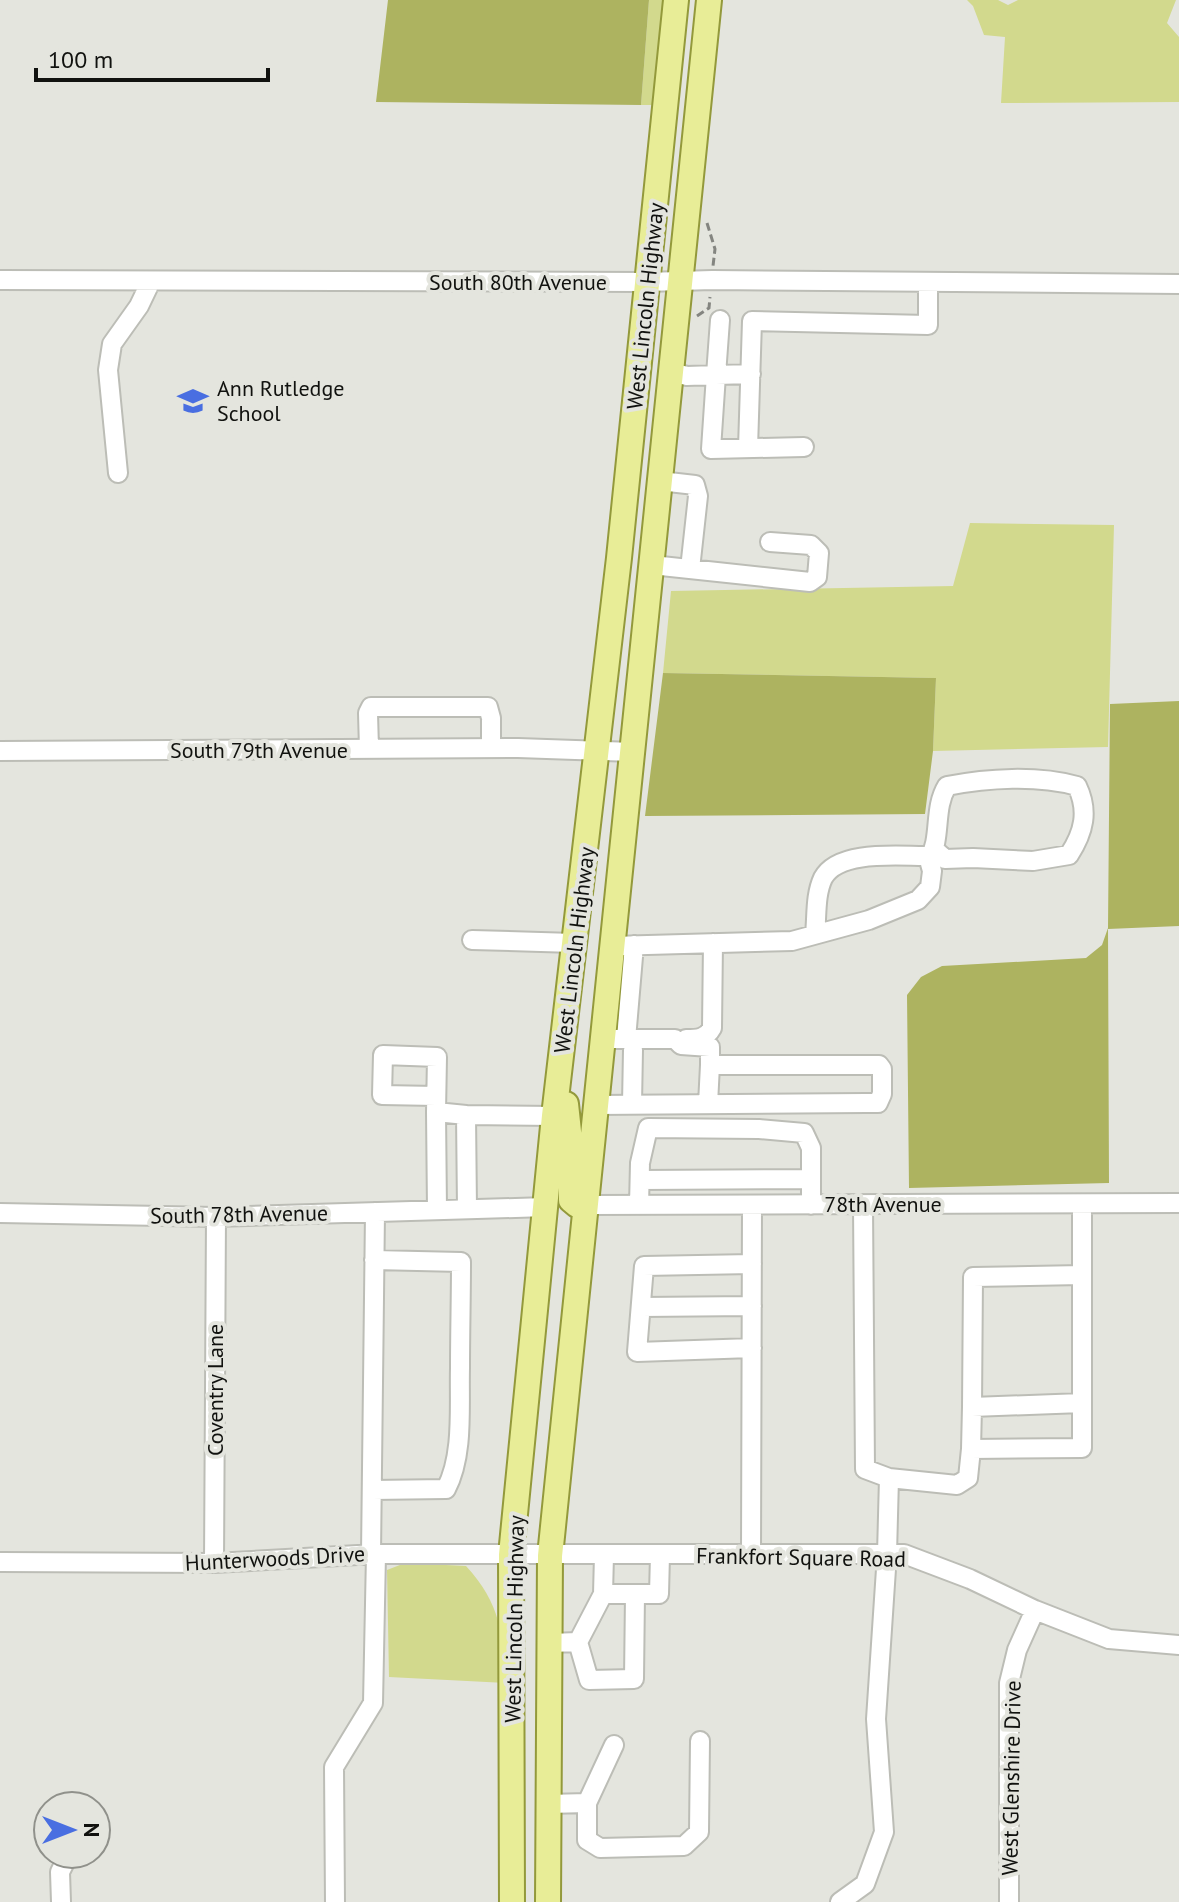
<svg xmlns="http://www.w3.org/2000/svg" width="1179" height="1902" font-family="'PT Sans',sans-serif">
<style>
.green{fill:#d2d98d}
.forest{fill:#adb360}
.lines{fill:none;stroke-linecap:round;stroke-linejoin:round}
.minor-casing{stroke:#bcbdb6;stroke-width:22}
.major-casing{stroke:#93993b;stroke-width:28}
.path{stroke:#848580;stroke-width:3;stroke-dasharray:8 4;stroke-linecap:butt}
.minor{stroke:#fff;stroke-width:18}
.major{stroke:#e8ed97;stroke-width:24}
.labels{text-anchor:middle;stroke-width:8;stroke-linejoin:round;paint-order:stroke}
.street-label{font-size:22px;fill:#11120f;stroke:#e4e5de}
.poi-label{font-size:22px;fill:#11120f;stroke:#e4e5de;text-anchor:start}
</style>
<rect width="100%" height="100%" fill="#e4e5de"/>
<path class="green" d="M 649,0 L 663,0 L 652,105 L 641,105 Z
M 967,0 L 998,0 L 1008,5 L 1018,0 L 1176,0 L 1167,23 L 1179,37 L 1179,102 L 1001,103 L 1005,37 L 984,35 L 973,6 Z
M 970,523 L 1114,525 L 1108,747 L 933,751 L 936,678 L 663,673 L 671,591 L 953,586 Z
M 405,1563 L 466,1566 C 501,1604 503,1635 506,1683 L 389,1677 L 387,1570 Z"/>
<path class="forest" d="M 388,0 L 649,0 L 641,105 L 376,102 Z
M 663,673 L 936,678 L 933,751 L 925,814 L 645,816 Z
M 1179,701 L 1179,926 L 1108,929 L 1109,1183 L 909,1188 L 907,995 L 921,977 L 942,966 L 1086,958 L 1102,945 L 1108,928 L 1110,704 Z"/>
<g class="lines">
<g class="minor-casing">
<path id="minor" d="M 0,280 L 647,282 L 712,280 L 1179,284
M 720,320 L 716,375 L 751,374
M 671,372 L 687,376 L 716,375 L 711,449 L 804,447
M 748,448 L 752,321 L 928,325 L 928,284
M 118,473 L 108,370 L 112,344 L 139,306 L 151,281
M 660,481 L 695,485 L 698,496 L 690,569
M 652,565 L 810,582 L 817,577 L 819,553 L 811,545 L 770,542
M 369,749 L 368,713 L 371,707 L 488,707 L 491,718 L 491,748
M 0,751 L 518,748 L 633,752
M 929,860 C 942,837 933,809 947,786 C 988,778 1037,775 1077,786 C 1089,811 1084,832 1069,855 L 1033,861 L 973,858 L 945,859 L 935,850
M 472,940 L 574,943
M 612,946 L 792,941 L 869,920 L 918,900 L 930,887 L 932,871 L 929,860 L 924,856 C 897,856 838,850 823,878 C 815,895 817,916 815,934
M 626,1039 L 634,945
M 686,1039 C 697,1039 706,1039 712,1028 L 713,943
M 436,1096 L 382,1095 L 383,1055 L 437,1057 L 436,1112 L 466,1115
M 632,1104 L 633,1050
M 708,1104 L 710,1065
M 595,1105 L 866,1103 L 878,1103 L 882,1094 L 882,1069 L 879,1065 L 710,1065 L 710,1047 L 681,1045 L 675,1039 L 602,1039
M 436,1112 L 437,1210
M 640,1180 L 811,1179
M 586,1205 L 1179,1203
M 639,1205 L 640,1163 L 648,1128 L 759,1129 L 804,1133 L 811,1148 L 811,1205
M 863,1205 L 865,1469 L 889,1478
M 467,1209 L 466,1115 L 554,1116
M 0,1213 L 216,1217 L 546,1207
M 641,1307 L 752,1306
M 752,1348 L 637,1352 L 644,1266 L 752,1264
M 1082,1403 L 972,1407 L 973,1277 L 1082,1275
M 971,1449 L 972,1407
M 372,1490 L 446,1489 C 464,1455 459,1406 460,1368 C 460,1332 461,1297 461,1262 L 374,1260
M 371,1554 L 375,1212
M 604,1555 L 603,1594 L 659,1594 L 660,1555
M 751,1555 L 752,1205
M 0,1562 L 214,1563 L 376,1554 L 904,1554 L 970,1579 L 1035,1610 L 1109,1639 L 1179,1645
M 214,1563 L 216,1217
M 578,1642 L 589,1680 L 634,1679 L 635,1594
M 550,1643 L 578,1642 L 603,1594
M 587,1803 L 587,1840 L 600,1848 L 684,1846 L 699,1832 L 700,1741
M 548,1804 L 587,1803 L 614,1745
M 61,1902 L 60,1872 L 69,1854
M 335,1902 L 334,1767 L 373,1703 L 376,1554
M 840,1902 L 865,1884 L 884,1832 L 876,1719 L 887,1554 L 889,1478 L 957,1485 L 968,1478 L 971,1449 L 1082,1448 L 1082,1204
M 1009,1902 L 1009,1683 L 1017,1650 L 1035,1610"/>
</g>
<g class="major-casing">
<path id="major" d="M 566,1104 L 571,1150 L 571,1200 L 577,1205
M 512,1902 L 511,1555 L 554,1116 L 619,558 L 676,0
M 548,1902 L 550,1556 L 709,0"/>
</g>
<path class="path" d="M 707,223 L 715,249 L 713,266
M 697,316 L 709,308 L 710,297"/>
<use href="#minor" class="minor"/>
<use href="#major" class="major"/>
</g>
<defs>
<g id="school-bare" transform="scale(2.4)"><path d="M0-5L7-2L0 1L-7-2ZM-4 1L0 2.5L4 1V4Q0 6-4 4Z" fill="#496ee1" stroke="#e4e5de" stroke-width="2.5" paint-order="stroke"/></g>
</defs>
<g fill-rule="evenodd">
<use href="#school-bare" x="193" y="401"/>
</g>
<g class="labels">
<g class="street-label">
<text x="518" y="290">South 80th Avenue</text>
<text transform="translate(645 306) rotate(-84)" y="8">West Lincoln Highway</text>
<text x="259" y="758">South 79th Avenue</text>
<text transform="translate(574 950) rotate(-83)" y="8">West Lincoln Highway</text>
<text x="883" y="1212">78th Avenue</text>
<text transform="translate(239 1214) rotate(-1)" y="8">South 78th Avenue</text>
<text transform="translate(215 1390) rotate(-90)" y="8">Coventry Lane</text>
<text transform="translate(801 1557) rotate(1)" y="8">Frankfort Square Road</text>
<text transform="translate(275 1558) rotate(-3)" y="8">Hunterwoods Drive</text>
<text transform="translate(514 1619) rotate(-89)" y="8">West Lincoln Highway</text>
<text transform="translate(1011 1778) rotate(-89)" y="8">West Glenshire Drive</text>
</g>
<g class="poi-label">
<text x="217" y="396">Ann Rutledge<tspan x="217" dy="25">School</tspan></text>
</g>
</g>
<g transform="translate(72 1830) rotate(90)"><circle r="38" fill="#e4e5de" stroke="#90918b" stroke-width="2"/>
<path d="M0-6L14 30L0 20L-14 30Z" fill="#496ee1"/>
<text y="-12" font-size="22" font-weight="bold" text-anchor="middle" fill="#11120f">N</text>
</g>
<path d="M36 68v12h232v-12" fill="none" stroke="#11120f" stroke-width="4"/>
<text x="48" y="68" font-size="24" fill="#11120f" stroke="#e4e5de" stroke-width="6" paint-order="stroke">100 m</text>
</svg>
